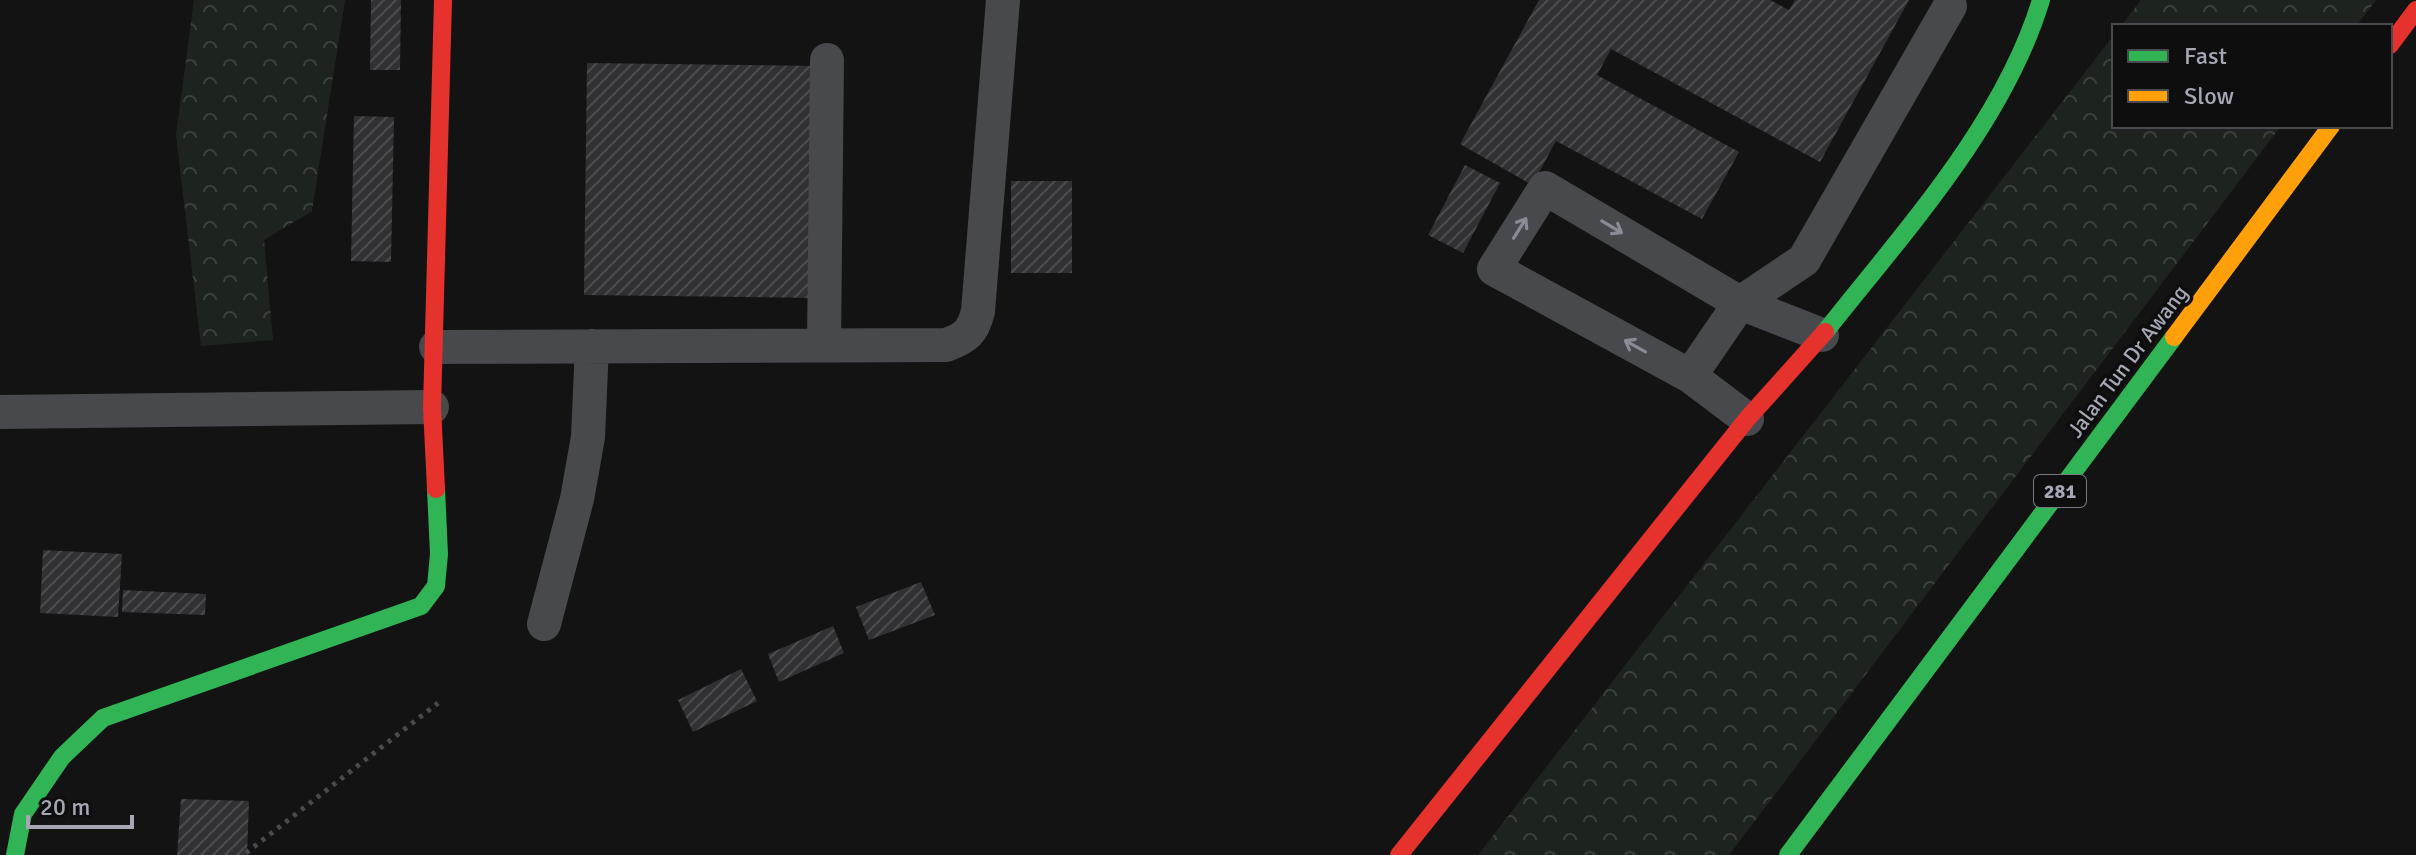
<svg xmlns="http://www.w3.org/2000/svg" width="2416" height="855" font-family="Signika,sans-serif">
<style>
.forest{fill:url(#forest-crowns)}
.building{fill:url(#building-hatch)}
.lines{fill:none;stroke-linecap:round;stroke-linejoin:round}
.path{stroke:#49494e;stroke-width:5;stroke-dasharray:4 6;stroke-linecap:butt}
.street{stroke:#48494c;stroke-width:34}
.fast{stroke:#30b455;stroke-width:18}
.slow{stroke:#ff9f0a;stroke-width:18}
.jam{stroke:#e5322d;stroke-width:18}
.oneway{stroke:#898b96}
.labels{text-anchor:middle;stroke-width:7;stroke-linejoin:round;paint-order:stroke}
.shield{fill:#0e0e0f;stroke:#787983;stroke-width:2}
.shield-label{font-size:20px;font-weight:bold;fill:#a5a7b5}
.street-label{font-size:22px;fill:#a5a7b5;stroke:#0e0e0f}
</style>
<defs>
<pattern id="forest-crowns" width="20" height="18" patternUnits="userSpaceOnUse" patternTransform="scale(2)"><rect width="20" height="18" fill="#1d241f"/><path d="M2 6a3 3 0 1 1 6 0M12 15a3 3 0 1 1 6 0" fill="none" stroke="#3b413d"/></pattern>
<pattern id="building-hatch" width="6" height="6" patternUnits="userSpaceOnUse" patternTransform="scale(2)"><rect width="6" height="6" fill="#313133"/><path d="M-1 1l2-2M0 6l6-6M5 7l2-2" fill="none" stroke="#4c4c4e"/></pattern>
</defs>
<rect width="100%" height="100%" fill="#131314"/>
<path class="forest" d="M 194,0 L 345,0 L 312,211 L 264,240 L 273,340 L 201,346 L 176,135 Z
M 2141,0 L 2376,0 L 2356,26 L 2121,26 Z
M 2114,35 L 2114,126 L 2281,126 L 1729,855 L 1478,855 Z"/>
<path class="building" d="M 371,0 L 401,0 L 400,70 L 370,70 Z
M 1539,0 L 1770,0 L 1789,10 L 1795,0 L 1909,0 L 1820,162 L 1611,49 L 1597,75 L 1739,152 L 1702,219 L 1556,141 L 1532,185 L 1460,144 Z
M 587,63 L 817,66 L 814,298 L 584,295 Z
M 354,116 L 394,117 L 391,262 L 351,261 Z
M 1465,165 L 1500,183 L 1463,253 L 1428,235 Z
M 1011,181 L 1072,181 L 1072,273 L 1011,273 Z
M 43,550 L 122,554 L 118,617 L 40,613 Z
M 921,582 L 935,615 L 869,640 L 856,607 Z
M 123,590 L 206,594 L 205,615 L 122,612 Z
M 833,626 L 844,653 L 779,682 L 768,654 Z
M 741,669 L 757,701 L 693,732 L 678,700 Z
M 181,799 L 249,801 L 247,855 L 177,855 Z"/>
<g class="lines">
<path class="path" d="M 246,853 L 438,703"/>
<path class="street" d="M 824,345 L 827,60
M 436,347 L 946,345 C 966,338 973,332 978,311 L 1003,0
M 1690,376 L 1740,303 L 1804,260 L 1950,6
M 0,412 L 432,407
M 1747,419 L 1690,376 L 1494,269 L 1545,188 L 1740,303 L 1822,335
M 544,624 L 577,499 L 588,437 L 592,346"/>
<path class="fast" d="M 1825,332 C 1904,232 2004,123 2041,0
M 15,855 L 23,814 L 62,757 L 103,718 L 421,606 L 436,586 L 439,554 L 436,489
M 1788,855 L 2174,337"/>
<path class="slow" d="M 2174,337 L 2331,126"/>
<path class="jam" d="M 2390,45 L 2416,10
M 436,489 L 432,407 L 443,0
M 1399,855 L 1747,419 L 1825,332"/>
</g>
<defs><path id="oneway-shaft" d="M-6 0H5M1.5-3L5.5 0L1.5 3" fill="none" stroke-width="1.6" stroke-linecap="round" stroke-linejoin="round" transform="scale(2)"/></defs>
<g class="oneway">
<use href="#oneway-shaft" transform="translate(1612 227) rotate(31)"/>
<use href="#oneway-shaft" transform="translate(1520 228) rotate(-58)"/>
<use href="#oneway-shaft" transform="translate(1635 346) rotate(-151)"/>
</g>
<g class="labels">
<rect class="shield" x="2034" y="475" width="52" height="32" rx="6"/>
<g class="shield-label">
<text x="2060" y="498">281</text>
</g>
<g class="street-label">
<text transform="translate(2127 361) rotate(-53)" y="8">Jalan Tun Dr Awang</text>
</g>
</g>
<rect x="2112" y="24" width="280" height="104" fill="#0e0e0f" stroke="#4a4b51" stroke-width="2"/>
<rect x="2128" y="50" width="40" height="12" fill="#30b455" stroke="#4a4b51" stroke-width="2"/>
<text x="2184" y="64" font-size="24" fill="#a5a7b5">Fast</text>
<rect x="2128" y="90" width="40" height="12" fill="#ff9f0a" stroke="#4a4b51" stroke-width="2"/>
<text x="2184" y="104" font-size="24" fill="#a5a7b5">Slow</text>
<path d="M28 815v12h104v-12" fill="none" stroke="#a5a7b5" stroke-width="4"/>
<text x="40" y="815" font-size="24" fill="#a5a7b5" stroke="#0e0e0f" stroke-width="6" paint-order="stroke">20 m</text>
</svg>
